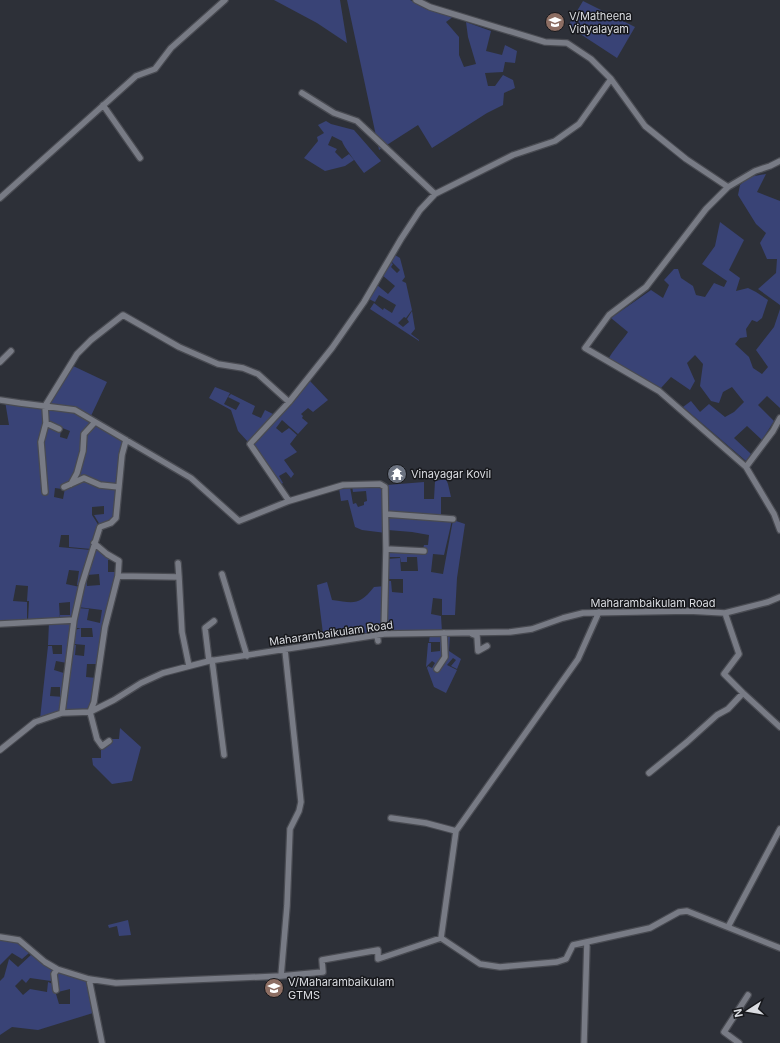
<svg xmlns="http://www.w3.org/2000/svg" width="780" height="1043" font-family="Inter,sans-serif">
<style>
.green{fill:#394376}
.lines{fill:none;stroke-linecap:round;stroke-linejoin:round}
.street-casing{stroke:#494b52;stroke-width:8}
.street{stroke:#787b85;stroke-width:5.5}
.labels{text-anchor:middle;stroke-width:3;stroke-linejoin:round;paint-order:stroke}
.poi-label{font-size:11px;fill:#dadce1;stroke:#17181c;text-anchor:start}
.street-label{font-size:11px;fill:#dadce1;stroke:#17181c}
</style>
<rect width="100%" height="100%" fill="#2d3038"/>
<path class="green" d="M 274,0 L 340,0 L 347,43 L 317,23 Z
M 347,0 L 410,0 L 429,9 L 454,16 L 446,22 L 459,37 L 459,55 L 464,67 L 476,64 L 468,37 L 466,22 L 491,31 L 486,51 L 502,55 L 505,45 L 517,51 L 515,63 L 505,62 L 503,72 L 485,73 L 488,86 L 495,86 L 503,75 L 513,80 L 515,88 L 504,93 L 503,105 L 487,113 L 432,148 L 418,125 L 379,150 Z
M 583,1 L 635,27 L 617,58 L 568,26 Z
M 326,121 L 331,124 L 354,130 L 381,161 L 364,173 C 359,166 343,146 342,141 L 332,136 L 328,145 L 337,149 L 335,152 L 342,159 L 349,154 L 354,160 L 345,166 L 325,171 L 304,158 L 318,141 L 317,137 L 324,133 L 318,125 Z
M 766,174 L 757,192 L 780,201 L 780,305 L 758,289 L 776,273 L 777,259 L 767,259 L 760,243 L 766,233 L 756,224 L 738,195 L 740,185 L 749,177 Z
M 720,222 L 744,240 L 729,270 L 740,278 L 736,291 L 748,288 L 756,292 L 768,300 L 762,318 L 757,322 L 752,320 L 746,329 L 747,337 L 740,338 L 735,344 L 749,357 L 753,368 L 762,374 L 768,367 L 756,350 L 774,327 L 780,309 L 780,408 L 767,396 L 758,405 L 774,421 L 762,440 L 747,426 L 734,438 L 751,454 L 746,461 L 683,407 L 691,401 L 700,412 L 709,404 L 725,417 L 734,412 L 744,402 L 732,387 L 723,392 L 719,403 L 711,401 L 700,386 L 703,364 L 695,355 L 687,363 L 695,381 L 690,390 L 671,377 L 661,388 L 626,368 L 608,360 C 613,350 621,342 628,332 L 611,318 L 651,290 L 663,298 L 669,285 L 664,280 L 674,269 L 678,269 L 681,278 L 693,286 L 696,295 L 705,297 L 714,283 L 724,287 L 727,281 L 702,264 L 715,246 Z
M 395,255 L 400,258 L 405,277 L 402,281 L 406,283 L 412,310 L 406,318 L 404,317 L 398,323 L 403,327 L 409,322 L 407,319 L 412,311 L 415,329 L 411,334 L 419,340 L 419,341 L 370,309 L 374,303 L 383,310 L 384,308 L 392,313 L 396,305 L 379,295 L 375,302 L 369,299 L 364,305 L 381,276 L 382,277 L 377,285 L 388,294 L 395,286 L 382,275 L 390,262 L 393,264 L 391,267 L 397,273 L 400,270 L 391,261 Z
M 71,365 L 107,382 L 90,418 L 75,409 L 46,405 Z
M 309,380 L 328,400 L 313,412 L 308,408 L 301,414 L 303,416 L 302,418 L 308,423 L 298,434 L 282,420 L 276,428 L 282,433 L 289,428 L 297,435 L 290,444 L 297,452 L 284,460 L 294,474 L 291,478 L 286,472 L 279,476 L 283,483 L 280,485 L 252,445 Z
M 215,387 L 230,393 L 224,404 L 236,410 L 240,403 L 228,397 L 231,394 L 255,406 L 252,414 L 261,418 L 265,410 L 275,415 L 249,443 L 238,431 L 231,410 L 209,398 Z
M 5,401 L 44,406 L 45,422 L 40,441 L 45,492 L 47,492 L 42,442 L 47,424 L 59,429 L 61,429 L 60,437 L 67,439 L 70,431 L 47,422 L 46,406 L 74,410 L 94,422 L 83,434 L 82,451 L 76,473 L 73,478 L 74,479 L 78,474 L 84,452 L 85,434 L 95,423 L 125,441 L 121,455 L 118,486 L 101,484 L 84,477 L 63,486 L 62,489 L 55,488 L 54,497 L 63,499 L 65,488 L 84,479 L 100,486 L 119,488 L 115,518 L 111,522 L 100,525 L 94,515 L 104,514 L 104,506 L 92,507 L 92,515 L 99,526 L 91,549 L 69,547 L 69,535 L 61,535 L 59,547 L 91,550 L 80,585 L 77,585 L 79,571 L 69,570 L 66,584 L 80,587 L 73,619 L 60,619 L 60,615 L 70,615 L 70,602 L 59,603 L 60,620 L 28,621 L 29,601 L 27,601 L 28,586 L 16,585 L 13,601 L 27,602 L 27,621 L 0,622 L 0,425 L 9,425 Z
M 446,479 L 448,484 L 451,497 L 441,497 L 441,516 L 387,513 L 387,485 L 424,482 L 424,499 L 434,499 L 435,481 Z
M 380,485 L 385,488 L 386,533 L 362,530 L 355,527 L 348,500 L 341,501 L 339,488 L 350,487 L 353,504 L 356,503 L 358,507 L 364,505 L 364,502 L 367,501 L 366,491 L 353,492 L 352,486 Z
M 388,516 L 452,520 L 444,555 L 433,554 L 431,572 L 443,574 L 453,520 L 465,524 L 457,578 L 455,615 L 442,615 L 442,599 L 433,598 L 431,614 L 441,616 L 442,632 L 386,633 L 388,581 L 391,581 L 392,592 L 403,593 L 403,579 L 388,579 L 387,559 L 400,558 L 401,571 L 418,571 L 417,557 L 407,557 L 407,562 L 401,562 L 400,557 L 388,557 L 388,551 L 423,549 L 424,545 L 428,545 L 429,535 L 412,532 L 388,530 Z
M 94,544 L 114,560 L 108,560 L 108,572 L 116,572 L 97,677 L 95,677 L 96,664 L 87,664 L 86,677 L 97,678 L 89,711 L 63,712 L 74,645 L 76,645 L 75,655 L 84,656 L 85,645 L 74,644 L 75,630 L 81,628 L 81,637 L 93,637 L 92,628 L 75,628 L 78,608 L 89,609 L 87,620 L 100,623 L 102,610 L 78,607 L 86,576 L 87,586 L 100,585 L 99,574 L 87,575 Z
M 327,582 L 332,600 C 354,603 359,606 374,587 L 385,586 L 384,633 L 324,642 L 317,585 Z
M 74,620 L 67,663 L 56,661 L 54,670 L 67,674 L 64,696 L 60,696 L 60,687 L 51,687 L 50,696 L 64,697 L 61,713 L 40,719 L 48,646 L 52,646 L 53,654 L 62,654 L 62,645 L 48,645 L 49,622 Z
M 430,634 L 443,634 L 446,657 L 445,634 L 450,634 L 449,651 L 461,659 L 457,669 L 451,666 L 456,660 L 453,658 L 447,665 L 457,670 L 446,693 L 434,687 L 427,668 L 428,666 L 432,668 L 435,663 L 432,661 L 426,667 L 428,643 L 431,643 L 431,652 L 440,651 L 440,642 L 429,642 Z
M 120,728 L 141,747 L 132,781 L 112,784 L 93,765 L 92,758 L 101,758 L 101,748 L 110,742 L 111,739 L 119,739 Z
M 128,920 L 131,935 L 119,936 L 117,926 L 109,928 L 108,925 Z
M 0,939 L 17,942 L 29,953 L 22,959 L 12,953 L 0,965 Z
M 32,954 L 55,969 L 51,981 L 30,978 L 26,983 L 22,979 L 15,986 L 23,995 L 30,989 L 47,992 L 48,982 L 53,984 L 59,1004 L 70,1004 L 70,989 L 58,992 L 56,980 L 58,970 L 86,980 L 93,1013 L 38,1030 L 12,1027 L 0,1035 L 0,981 L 4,977 L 9,959 L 18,967 Z"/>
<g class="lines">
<g class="street-casing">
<path id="street" d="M 416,0 L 430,7 L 545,42 L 567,43 L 591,59 L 611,79 L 645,126 L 686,159 L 728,187
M 302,93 L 334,113 L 357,121 L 435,194
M 103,105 L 140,158
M 780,161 L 770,166 L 755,171 L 728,187 L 706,209 L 646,287 L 609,315 L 585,348 L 659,391 L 746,467 L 774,514 L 780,530
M 0,198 L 136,76 L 155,69 L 171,48 L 225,0
M 0,362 L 11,351
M 0,400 L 20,403 L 75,410 L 191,478 L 239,521 L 289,501 L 343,485 L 380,484 L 385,487 L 386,549 L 384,634
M 59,429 L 46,423 L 45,406 L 77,354 L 91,340 L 123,315 L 179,347 L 218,364 L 243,368 L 258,374 L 289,402
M 746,467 L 773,431 L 780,418
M 71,484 L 77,473 L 83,451 L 84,434 L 95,422
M 64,487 L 84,478 L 100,485 L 119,487
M 45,492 L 41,442 L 46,423
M 289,501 L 250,444 L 289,402 L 332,348 L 364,302 L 401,239 L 420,210 L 435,194 L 513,155 L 555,141 L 579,124 L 611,79
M 386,514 L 453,519
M 94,543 L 107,554 L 119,561 L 118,576 L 179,577 L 178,563
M 386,549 L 424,551
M 222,574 L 247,656
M 179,577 L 182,632 L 189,666
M 599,612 L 578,659 L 456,831 L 441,938 L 480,964 L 500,967 L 557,962 L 566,959 L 573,945 L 650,928 L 679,912 L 687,911 L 780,948
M 725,613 L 739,654 L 724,674 L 743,693 L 780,727
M 0,624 L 74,620
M 472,634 L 477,636 L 478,651 L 487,646
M 377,635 L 378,641
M 212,660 L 224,755
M 209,661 L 205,628 L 214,621
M 437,669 L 445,657 L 444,633
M 62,713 L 74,620 L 82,584 L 100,527 L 111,523 L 116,518 L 122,455 L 126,440
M 109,741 L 102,746 L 97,739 L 90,712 L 94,702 L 105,627 L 118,576
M 0,750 L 35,722 L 62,713 L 90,712 L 114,700 L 141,683 L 163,673 L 209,661 L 384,634 L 510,632 L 532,629 L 563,618 L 583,613 L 689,611 L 725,613 L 768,602 L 780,597
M 649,773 L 687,742 L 717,715 L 728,709 L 743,693
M 391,818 L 426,823 L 456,831
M 728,927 L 780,829
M 0,937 L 19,940 L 45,962 L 57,969 L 89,979 L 116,983 L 281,976 L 323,972 L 322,960 L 378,950 L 378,959 L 441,938
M 281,976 L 287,906 L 290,829 L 299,811 L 301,802 L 285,650
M 89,979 L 102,1043
M 56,990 L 54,974 L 57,969
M 584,1043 L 587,942
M 739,1043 L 724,1032 L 748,995"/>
</g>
<use href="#street" class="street"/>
</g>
<defs>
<g id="school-disc" transform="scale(1)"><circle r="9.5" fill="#8d6e63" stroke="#17181c"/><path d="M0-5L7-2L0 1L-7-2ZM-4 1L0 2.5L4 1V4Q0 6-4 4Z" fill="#fff"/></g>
<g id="temple-disc" transform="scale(1)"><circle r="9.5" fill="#6b7280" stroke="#17181c"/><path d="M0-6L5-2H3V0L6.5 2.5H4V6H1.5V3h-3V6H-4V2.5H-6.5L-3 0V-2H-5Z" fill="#fff"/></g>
</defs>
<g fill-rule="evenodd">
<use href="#school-disc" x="555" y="22"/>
<use href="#temple-disc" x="397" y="474"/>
<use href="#school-disc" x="274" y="988"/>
</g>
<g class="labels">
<g class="poi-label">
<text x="569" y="20">V/Matheena<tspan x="569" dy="13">Vidyalayam</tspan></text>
<text x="411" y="478">Vinayagar Kovil</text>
<text x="288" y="986">V/Maharambaikulam<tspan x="288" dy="13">GTMS</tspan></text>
</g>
<g class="street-label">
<text x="653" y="607">Maharambaikulam Road</text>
<text transform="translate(331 633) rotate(-8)" y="4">Maharambaikulam Road</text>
</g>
</g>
<g transform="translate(748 1011) rotate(258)" stroke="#17181c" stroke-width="3" paint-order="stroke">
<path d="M0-3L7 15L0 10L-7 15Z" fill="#dadce1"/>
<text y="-6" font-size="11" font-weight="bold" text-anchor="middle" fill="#dadce1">N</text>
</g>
</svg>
